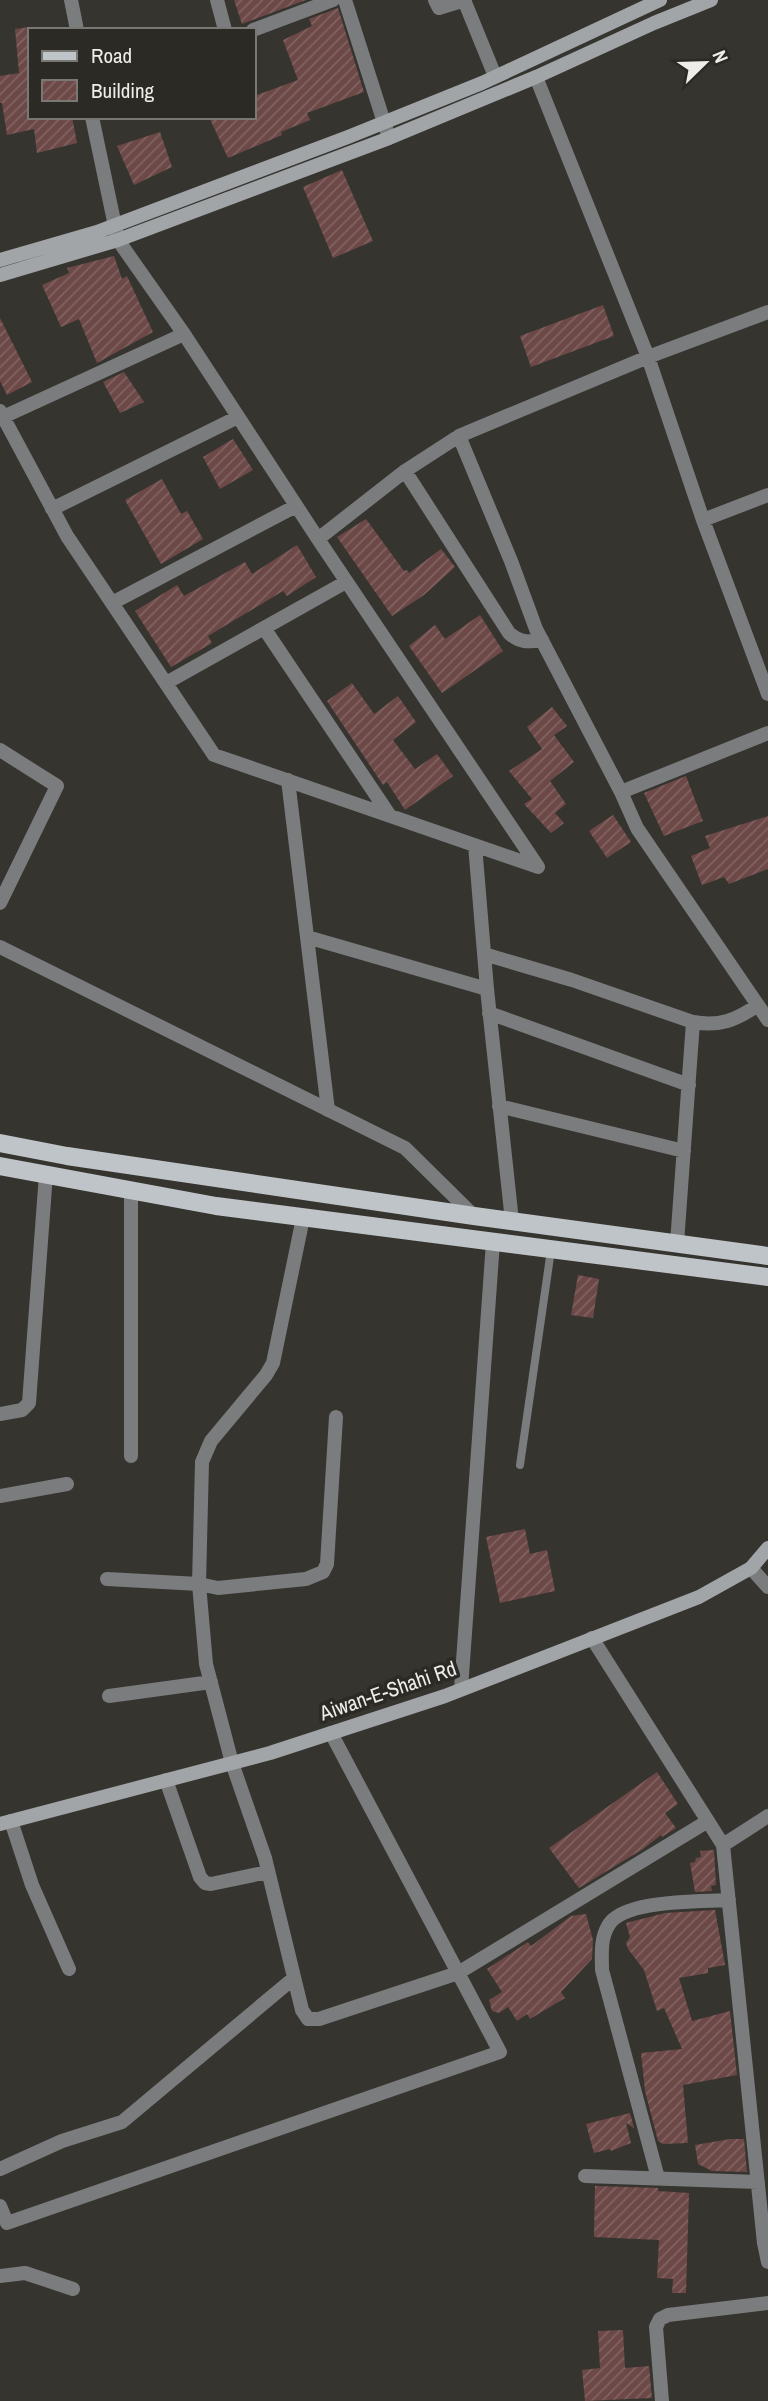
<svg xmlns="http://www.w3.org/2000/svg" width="768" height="2401" font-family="'Archivo Narrow',sans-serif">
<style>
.building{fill:url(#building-hatch)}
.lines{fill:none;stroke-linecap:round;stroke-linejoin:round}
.service{stroke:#7a7c7e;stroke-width:8}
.minor{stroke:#7a7c7e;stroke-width:14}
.tertiary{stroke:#7a7c7e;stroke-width:14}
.secondary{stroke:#a1a5a8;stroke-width:14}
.primary{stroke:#bfc4c8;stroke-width:18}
.labels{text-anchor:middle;stroke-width:7;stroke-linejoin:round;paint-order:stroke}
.street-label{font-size:21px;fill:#eeedea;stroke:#2c2a25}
</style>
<defs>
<pattern id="building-hatch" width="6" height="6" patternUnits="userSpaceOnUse" patternTransform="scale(1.75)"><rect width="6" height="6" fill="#6c4847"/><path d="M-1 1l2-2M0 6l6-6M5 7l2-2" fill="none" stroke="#816362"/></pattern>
</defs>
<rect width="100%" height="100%" fill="#36342f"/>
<path class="building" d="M 234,0 L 306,0 L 242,24 Z
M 338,8 L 364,92 L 307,113 L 310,120 L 281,132 L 282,135 L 228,158 L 209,117 L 254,117 L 254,96 L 298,80 L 283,40 L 312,26 L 309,19 Z
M 30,27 L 30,117 L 72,117 L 77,143 L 37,153 L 34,129 L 7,135 L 2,103 L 0,103 L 0,76 L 19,73 L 15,29 Z
M 160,132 L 172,167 L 134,185 L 117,146 Z
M 342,170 L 373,241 L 333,258 L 303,187 Z
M 114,256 L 122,279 L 127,276 L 153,332 L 97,363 L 79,319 L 61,327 L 42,285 L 69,273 L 67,268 Z
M 603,305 L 614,336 L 531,367 L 520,336 Z
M 0,318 L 32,382 L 7,395 L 0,381 Z
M 124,372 L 144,402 L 120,413 L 103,382 Z
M 233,439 L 253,470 L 220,489 L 203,457 Z
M 162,479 L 181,514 L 187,511 L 203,539 L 161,564 L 125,500 Z
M 366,519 L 404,571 L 407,570 L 409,573 L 441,549 L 455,567 L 424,595 L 392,616 L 337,537 Z
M 297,545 L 316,577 L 287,596 L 283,591 L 208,636 L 212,643 L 171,667 L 135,611 L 177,585 L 184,596 L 245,562 L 252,574 Z
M 480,615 L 503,651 L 442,693 L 409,646 L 435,625 L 445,639 Z
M 352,683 L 374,714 L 398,696 L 416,722 L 393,740 L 415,769 L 437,754 L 453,776 L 405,810 L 387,782 L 383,785 L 327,701 Z
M 552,707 L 567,726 L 554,735 L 574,762 L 550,781 L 566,804 L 555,813 L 564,823 L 551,833 L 524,804 L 532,799 L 509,771 L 542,749 L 527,727 Z
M 686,776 L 703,821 L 664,836 L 644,793 Z
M 613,815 L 631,842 L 607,858 L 589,831 Z
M 768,816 L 768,869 L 729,884 L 724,877 L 702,885 L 691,856 L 710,848 L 705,836 Z
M 578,1275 L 599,1279 L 593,1318 L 571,1315 Z
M 525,1529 L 530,1554 L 547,1550 L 555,1591 L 500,1603 L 486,1537 Z
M 657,1772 L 678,1804 L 665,1813 L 676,1828 L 662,1837 L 661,1835 L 643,1849 L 579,1888 L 549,1848 Z
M 714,1850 L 716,1885 L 711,1886 L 712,1891 L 695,1892 L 690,1863 L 695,1862 L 696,1858 L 701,1857 L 700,1851 Z
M 715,1910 L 725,1965 L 708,1968 L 708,1973 L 679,1978 L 692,2021 L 730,2011 L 737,2075 L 683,2085 L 688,2143 L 663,2144 L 658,2141 L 645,2091 L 641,2053 L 682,2049 L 664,2008 L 657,2011 L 644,1970 L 628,1949 L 626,1943 L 630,1937 L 626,1923 L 665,1913 Z
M 586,1914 L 593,1940 L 592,1959 L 561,1992 L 565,1998 L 530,2019 L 527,2014 L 517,2021 L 508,2007 L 499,2013 L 492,2011 L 489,2000 L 502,1992 L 487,1969 L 528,1942 L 531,1946 L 571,1916 Z
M 630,2113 L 634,2128 L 626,2123 L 631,2143 L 611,2151 L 610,2149 L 594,2153 L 586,2124 Z
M 730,2139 L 744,2139 L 747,2172 L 712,2171 L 698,2164 L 695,2145 Z
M 595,2186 L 658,2188 L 658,2191 L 689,2193 L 686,2293 L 672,2293 L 673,2279 L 657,2278 L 659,2240 L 594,2237 Z
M 623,2330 L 625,2368 L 649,2366 L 652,2398 L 585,2401 L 582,2370 L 600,2368 L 598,2331 Z"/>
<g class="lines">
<path class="service" d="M 520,1465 L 551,1250"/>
<path class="minor" d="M 71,0 L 77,30
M 217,0 L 225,30
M 345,0 L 389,138
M 435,0 L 439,8 L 465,0
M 464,0 L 495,76
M 253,30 L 333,0
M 536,77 L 648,357 L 703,520 L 768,694
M 92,117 L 118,240 L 184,334 L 318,539 L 538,867
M 0,411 L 67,536 L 214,755 L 538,867
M 3,417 L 184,334
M 459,436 L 511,561 L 536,629 L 621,792 L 637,828 L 768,1020
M 405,471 L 509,633 C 520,643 528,642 542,640
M 52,509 L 238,417
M 703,520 L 768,495
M 318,539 L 405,471 L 459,436 L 648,357 L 768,312
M 112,603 L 296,506
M 264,628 L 390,816
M 166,683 L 346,582
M 0,750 L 57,786 L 0,903
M 288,780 L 328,1110
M 621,792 L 768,733
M 475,845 L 487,989
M 307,937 L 487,989 L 512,1221
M 484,954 L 572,980 L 693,1022 C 720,1027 736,1020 758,1005
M 489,1013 L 689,1085
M 499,1106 L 684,1151
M 131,1191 L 131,1456
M 303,1218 L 273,1363 L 266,1375 L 211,1441 L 202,1462 L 199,1584 L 206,1664 L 232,1763 L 265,1858 L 302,2010 L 308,2019 L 319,2019 L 458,1973 L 708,1821
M 677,1243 L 693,1022
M 0,1414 L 22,1410 L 29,1403 L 46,1174
M 0,1496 L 67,1484
M 107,1579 L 199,1584 L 218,1588 L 306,1579 L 323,1572 L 327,1564 L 336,1417
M 592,1638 L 723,1845
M 461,1689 L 493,1242
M 109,1696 L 211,1682
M 166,1780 L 200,1877 L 205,1883 L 211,1884 L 268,1872
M 768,1816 L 723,1845 L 764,2243 L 768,2262
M 11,1821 L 32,1885 L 69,1969
M 0,2169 L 62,2141 L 122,2122 L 294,1978
M 585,2176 L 758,2182
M 658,2178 L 602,1970 C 602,1955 600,1940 608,1926 C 622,1899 701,1902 729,1900
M 0,2206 L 7,2223 L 500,2052 L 331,1733
M 0,2276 L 25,2273 L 73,2289
M 662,2401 L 656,2327 L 660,2319 L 668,2315 L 768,2303"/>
<path class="tertiary" d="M 0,947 L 405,1148 L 474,1216
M 751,1568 L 768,1587"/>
<path class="secondary" d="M 0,260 L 97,232 L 348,137 L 482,83 L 660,0
M 0,275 L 118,240 L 384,140 L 536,77 L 654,23 L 711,0
M 0,1824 L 270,1753 L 445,1696 L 699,1597 L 751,1568 L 768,1548"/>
<path class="primary" d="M 0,1143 L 67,1156 L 474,1216 L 768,1256
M 0,1166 L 216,1206 L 768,1277"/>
</g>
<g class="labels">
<g class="street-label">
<text transform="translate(388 1691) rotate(-19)" y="7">Aiwan-E-Shahi Rd</text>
</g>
</g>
<rect x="28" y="28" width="228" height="91" fill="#2c2a25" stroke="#7a7874" stroke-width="2"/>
<rect x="42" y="51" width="35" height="10" fill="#bfc4c8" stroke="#7a7874" stroke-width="2"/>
<text x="91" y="63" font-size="21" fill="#eeedea">Road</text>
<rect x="42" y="80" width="35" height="21" fill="url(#building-hatch)" stroke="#7a7874" stroke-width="2"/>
<text x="91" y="98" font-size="21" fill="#eeedea">Building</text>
<g transform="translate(705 63) rotate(67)" stroke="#2c2a25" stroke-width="5" paint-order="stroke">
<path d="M0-5L12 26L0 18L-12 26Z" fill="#eeedea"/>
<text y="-10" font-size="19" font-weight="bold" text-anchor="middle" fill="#eeedea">N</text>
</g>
</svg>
